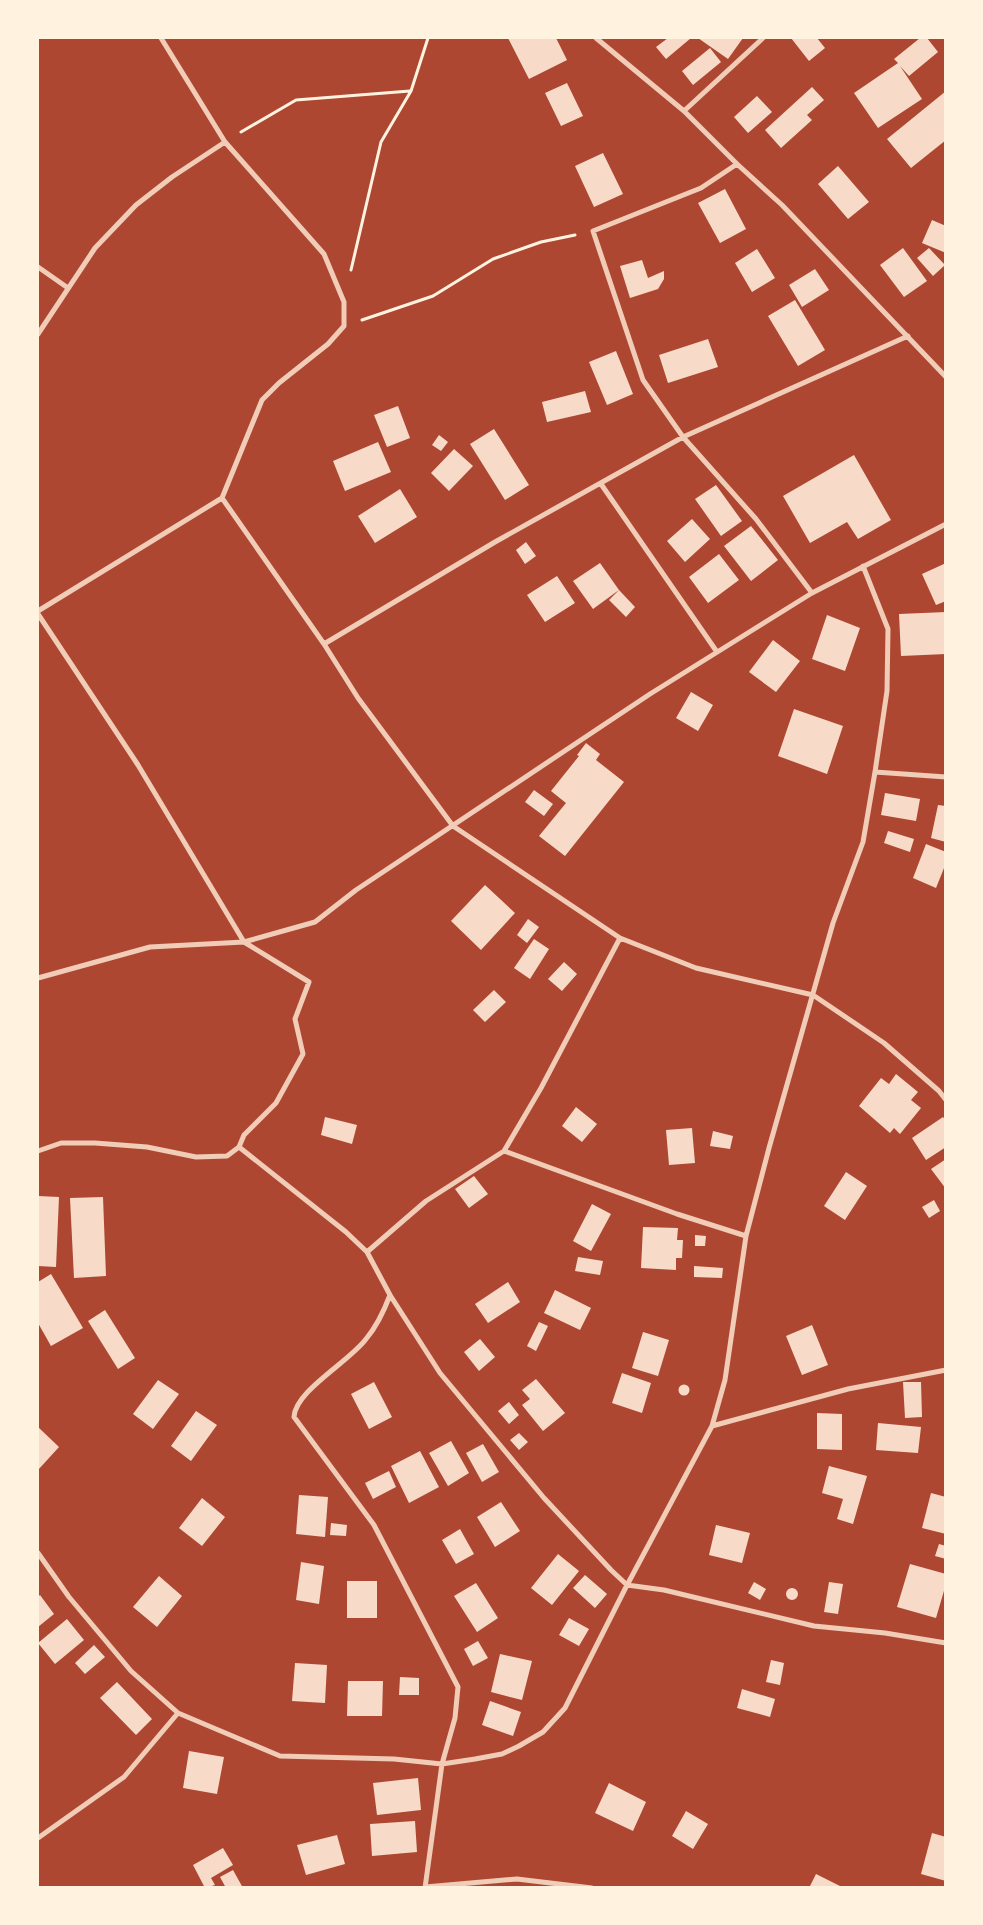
<svg xmlns="http://www.w3.org/2000/svg" width="983" height="1925" font-family="'Alegreya Sans',sans-serif">
<style>
.green{fill:#ae4732}
.building{fill:#f7dbc8}
.lines{fill:none;stroke-linecap:round;stroke-linejoin:round}
.path{stroke:#fff3e0;stroke-width:3}
.minor{stroke:#f1ccb7;stroke-width:5}
</style>
<rect width="100%" height="100%" fill="#c8553d"/>
<path class="green" d="M 38,38 L 945,38 L 945,1887 L 38,1887 Z"/>
<path class="building" d="M 508,38 L 556,38 L 567,60 L 529,79 Z
M 668,38 L 691,38 L 666,59 L 656,47 Z
M 698,38 L 743,38 L 728,59 Z
M 791,38 L 817,38 L 825,48 L 809,61 Z
M 920,38 L 927,38 L 938,52 L 909,76 L 900,66 L 922,99 L 878,128 L 854,93 L 898,63 L 894,59 Z
M 710,48 L 721,62 L 693,85 L 682,71 Z
M 567,83 L 583,116 L 561,126 L 545,93 Z
M 812,87 L 824,100 L 807,115 L 812,120 L 781,148 L 765,130 Z
M 946,91 L 946,140 L 911,168 L 887,139 Z
M 757,96 L 772,112 L 748,133 L 734,117 Z
M 603,153 L 623,194 L 594,207 L 575,166 Z
M 838,166 L 869,202 L 848,219 L 818,184 Z
M 725,189 L 746,229 L 720,243 L 698,203 Z
M 932,220 L 946,226 L 946,253 L 922,243 Z
M 903,248 L 927,281 L 904,297 L 880,265 Z
M 929,248 L 945,265 L 933,276 L 917,258 Z
M 757,249 L 775,278 L 752,292 L 735,263 Z
M 642,260 L 648,278 L 664,271 L 664,279 L 658,289 L 630,298 L 620,266 Z
M 815,269 L 829,290 L 802,307 L 789,285 Z
M 795,300 L 825,350 L 798,366 L 768,316 Z
M 708,339 L 718,367 L 668,383 L 659,355 Z
M 616,351 L 633,394 L 607,405 L 589,362 Z
M 585,391 L 591,412 L 547,422 L 542,402 Z
M 398,406 L 410,438 L 387,447 L 374,415 Z
M 494,429 L 529,485 L 505,500 L 470,444 Z
M 439,435 L 448,442 L 441,451 L 432,445 Z
M 378,442 L 391,472 L 345,491 L 333,461 Z
M 454,449 L 473,466 L 449,491 L 431,473 Z
M 854,455 L 891,520 L 858,539 L 847,522 L 810,543 L 783,496 Z
M 716,485 L 742,521 L 721,536 L 695,499 Z
M 400,489 L 417,517 L 375,543 L 358,516 Z
M 692,519 L 710,539 L 685,562 L 667,541 Z
M 751,526 L 778,560 L 751,581 L 724,546 Z
M 526,542 L 536,556 L 525,564 L 516,550 Z
M 719,554 L 739,580 L 708,603 L 689,577 Z
M 600,563 L 619,590 L 635,607 L 626,617 L 609,600 L 619,590 L 593,609 L 573,581 Z
M 946,563 L 946,601 L 936,605 L 922,574 Z
M 557,576 L 575,603 L 545,622 L 527,595 Z
M 946,612 L 946,654 L 901,656 L 899,614 Z
M 827,615 L 860,628 L 845,671 L 812,659 Z
M 773,640 L 800,661 L 776,692 L 749,672 Z
M 691,692 L 713,705 L 698,731 L 676,718 Z
M 794,709 L 843,726 L 827,774 L 778,756 Z
M 586,743 L 600,754 L 596,760 L 624,782 L 565,856 L 539,836 L 566,803 L 551,791 L 579,756 L 577,755 Z
M 534,790 L 553,804 L 544,816 L 525,802 Z
M 885,793 L 920,799 L 916,821 L 881,815 Z
M 938,805 L 946,806 L 946,842 L 931,838 Z
M 888,831 L 914,839 L 910,852 L 884,843 Z
M 926,844 L 946,852 L 946,863 L 936,888 L 913,878 Z
M 485,885 L 515,913 L 481,950 L 451,921 Z
M 528,919 L 539,927 L 527,943 L 517,935 Z
M 534,939 L 549,949 L 530,979 L 514,968 Z
M 564,962 L 577,974 L 562,991 L 548,979 Z
M 494,990 L 506,1002 L 485,1022 L 473,1010 Z
M 896,1074 L 918,1092 L 911,1100 L 921,1108 L 900,1134 L 894,1128 L 890,1133 L 859,1106 L 881,1078 L 889,1084 Z
M 576,1107 L 597,1124 L 582,1142 L 562,1126 Z
M 325,1117 L 357,1125 L 352,1144 L 321,1135 Z
M 943,1117 L 946,1121 L 946,1147 L 926,1160 L 912,1138 Z
M 692,1128 L 695,1163 L 669,1165 L 666,1130 Z
M 713,1131 L 733,1136 L 730,1149 L 710,1146 Z
M 946,1159 L 946,1189 L 931,1169 Z
M 846,1172 L 867,1186 L 845,1220 L 824,1206 Z
M 474,1176 L 488,1194 L 469,1208 L 455,1189 Z
M 38,1196 L 59,1197 L 56,1267 L 38,1266 Z
M 103,1197 L 106,1276 L 74,1278 L 70,1198 Z
M 934,1200 L 940,1211 L 929,1218 L 922,1207 Z
M 592,1204 L 611,1214 L 591,1251 L 573,1241 Z
M 643,1227 L 678,1228 L 677,1240 L 683,1240 L 682,1258 L 676,1258 L 676,1270 L 641,1268 Z
M 695,1235 L 706,1236 L 705,1246 L 695,1246 Z
M 578,1257 L 603,1261 L 600,1275 L 575,1271 Z
M 694,1266 L 723,1268 L 722,1278 L 694,1277 Z
M 51,1274 L 83,1328 L 51,1346 L 38,1323 L 38,1282 Z
M 508,1282 L 520,1302 L 488,1323 L 475,1304 Z
M 555,1290 L 591,1308 L 580,1330 L 544,1313 Z
M 105,1310 L 135,1358 L 118,1369 L 88,1321 Z
M 539,1322 L 548,1326 L 536,1351 L 527,1346 Z
M 812,1325 L 828,1365 L 802,1375 L 786,1336 Z
M 643,1332 L 669,1340 L 658,1376 L 632,1368 Z
M 480,1339 L 495,1357 L 479,1371 L 464,1352 Z
M 622,1373 L 651,1383 L 642,1413 L 612,1403 Z
M 536,1379 L 565,1413 L 543,1431 L 522,1405 L 530,1399 L 522,1390 Z
M 158,1380 L 179,1394 L 153,1429 L 133,1414 Z
M 374,1382 L 392,1417 L 369,1429 L 351,1394 Z
M 903,1382 L 921,1382 L 922,1417 L 905,1418 Z
M678.5 1390a5.5 5.5 0 1 1 11 0a5.5 5.5 0 1 1-11 0Z
M 509,1402 L 519,1415 L 509,1424 L 498,1411 Z
M 196,1411 L 217,1425 L 191,1461 L 171,1446 Z
M 817,1413 L 842,1414 L 842,1450 L 817,1449 Z
M 878,1423 L 921,1427 L 918,1453 L 876,1450 Z
M 38,1427 L 59,1447 L 38,1470 Z
M 519,1433 L 528,1442 L 519,1450 L 510,1440 Z
M 451,1441 L 469,1473 L 448,1486 L 429,1453 Z
M 483,1444 L 499,1472 L 482,1482 L 466,1453 Z
M 420,1451 L 439,1487 L 409,1503 L 391,1466 Z
M 829,1466 L 867,1476 L 853,1524 L 837,1519 L 843,1499 L 822,1493 Z
M 389,1471 L 396,1487 L 373,1499 L 365,1483 Z
M 931,1493 L 946,1497 L 946,1534 L 922,1528 Z
M 299,1495 L 328,1497 L 325,1537 L 296,1534 Z
M 202,1498 L 225,1517 L 202,1546 L 179,1528 Z
M 501,1502 L 520,1531 L 495,1547 L 477,1517 Z
M 331,1523 L 347,1525 L 346,1536 L 330,1535 Z
M 716,1525 L 750,1533 L 742,1563 L 709,1555 Z
M 460,1529 L 474,1554 L 456,1564 L 442,1540 Z
M 939,1544 L 946,1546 L 946,1559 L 935,1556 Z
M 558,1554 L 579,1571 L 552,1605 L 531,1588 Z
M 301,1562 L 324,1566 L 319,1604 L 296,1600 Z
M 910,1564 L 946,1574 L 946,1584 L 936,1618 L 897,1607 Z
M 585,1575 L 607,1594 L 595,1608 L 573,1588 Z
M 159,1576 L 182,1596 L 157,1627 L 133,1607 Z
M 347,1581 L 377,1581 L 377,1618 L 347,1618 Z
M 754,1582 L 766,1589 L 760,1600 L 748,1593 Z
M 829,1582 L 843,1584 L 838,1614 L 824,1612 Z
M 476,1583 L 498,1618 L 477,1632 L 454,1596 Z
M786 1594a6 6 0 1 1 12 0a6 6 0 1 1-12 0Z
M 40,1595 L 54,1614 L 38,1627 L 38,1597 Z
M 569,1618 L 589,1629 L 579,1646 L 559,1635 Z
M 67,1619 L 84,1640 L 55,1664 L 38,1643 Z
M 478,1641 L 488,1658 L 473,1666 L 464,1649 Z
M 94,1645 L 105,1657 L 85,1674 L 75,1663 Z
M 500,1654 L 532,1661 L 522,1700 L 491,1692 Z
M 771,1660 L 784,1663 L 780,1685 L 766,1682 Z
M 295,1663 L 327,1665 L 325,1703 L 292,1701 Z
M 400,1677 L 419,1678 L 419,1695 L 399,1695 Z
M 348,1681 L 383,1681 L 382,1716 L 347,1716 Z
M 117,1682 L 152,1719 L 136,1735 L 100,1698 Z
M 742,1689 L 775,1699 L 770,1717 L 737,1708 Z
M 490,1701 L 521,1712 L 513,1736 L 482,1725 Z
M 189,1751 L 224,1757 L 217,1794 L 183,1788 Z
M 418,1778 L 421,1810 L 377,1815 L 373,1783 Z
M 609,1783 L 646,1802 L 633,1831 L 595,1813 Z
M 686,1811 L 708,1824 L 693,1849 L 672,1836 Z
M 415,1821 L 417,1852 L 372,1856 L 370,1824 Z
M 932,1833 L 946,1837 L 946,1881 L 921,1874 Z
M 337,1835 L 345,1864 L 306,1875 L 297,1845 Z
M 223,1848 L 233,1865 L 211,1878 L 215,1885 L 205,1888 L 193,1865 Z
M 233,1870 L 243,1888 L 226,1888 L 220,1877 Z
M 816,1874 L 844,1888 L 809,1888 Z"/>
<g class="lines">
<path class="path" d="M 241,132 L 296,100 L 410,91
M 351,270 L 381,142 L 411,91 L 428,38
M 362,320 L 433,296 L 493,259 L 541,242 L 575,235"/>
<path class="minor" d="M 161,38 L 225,142 L 324,254 L 344,302 L 344,326 L 328,344 L 279,383 L 262,400 L 222,498 L 324,644 L 358,698 L 453,826 L 620,938 L 696,968 L 813,995 L 884,1043 L 939,1091 L 946,1100
M 596,38 L 684,111 L 737,164 L 782,205 L 946,377
M 684,111 L 763,38
M 737,164 L 701,188 L 593,231 L 643,380 L 683,437 L 756,519 L 812,593
M 38,267 L 68,288
M 38,334 L 95,248 L 136,205 L 172,177 L 225,142
M 601,484 L 717,652
M 38,611 L 222,498
M 38,614 L 138,765 L 244,942 L 309,982 L 295,1019 L 303,1054 L 276,1103 L 244,1135 L 239,1147 L 227,1156 L 196,1157 L 147,1147 L 95,1143 L 61,1143 L 38,1151
M 324,644 L 495,542 L 683,437 L 908,336
M 875,772 L 946,777
M 38,978 L 150,947 L 244,942 L 315,922 L 356,890 L 650,694 L 812,593 L 946,524
M 239,1147 L 346,1232 L 367,1252 L 390,1295 L 440,1373 L 544,1498 L 611,1570 L 627,1585 L 664,1590 L 814,1626 L 885,1633 L 946,1643
M 504,1151 L 677,1214 L 746,1236
M 367,1252 L 426,1201 L 504,1151 L 541,1088 L 620,938
M 390,1295 C 384,1311 377,1326 366,1339 C 349,1362 295,1391 294,1417 L 374,1525 L 458,1687 L 455,1718 L 442,1764 L 425,1888
M 712,1426 L 848,1389 L 946,1370
M 38,1553 L 69,1597 L 131,1671 L 178,1713 L 280,1756 L 394,1759 L 442,1764 L 475,1759 L 502,1754 L 519,1746 L 543,1732 L 565,1708 L 625,1589 L 712,1426 L 725,1380 L 746,1236 L 769,1148 L 833,923 L 863,842 L 875,772 L 887,691 L 888,629 L 863,566
M 38,1838 L 124,1777 L 178,1713
M 425,1887 L 517,1879 L 592,1888"/>
</g>
<rect width="983" height="1925" fill="none" stroke="#fff3e0" stroke-width="78"/>
</svg>
